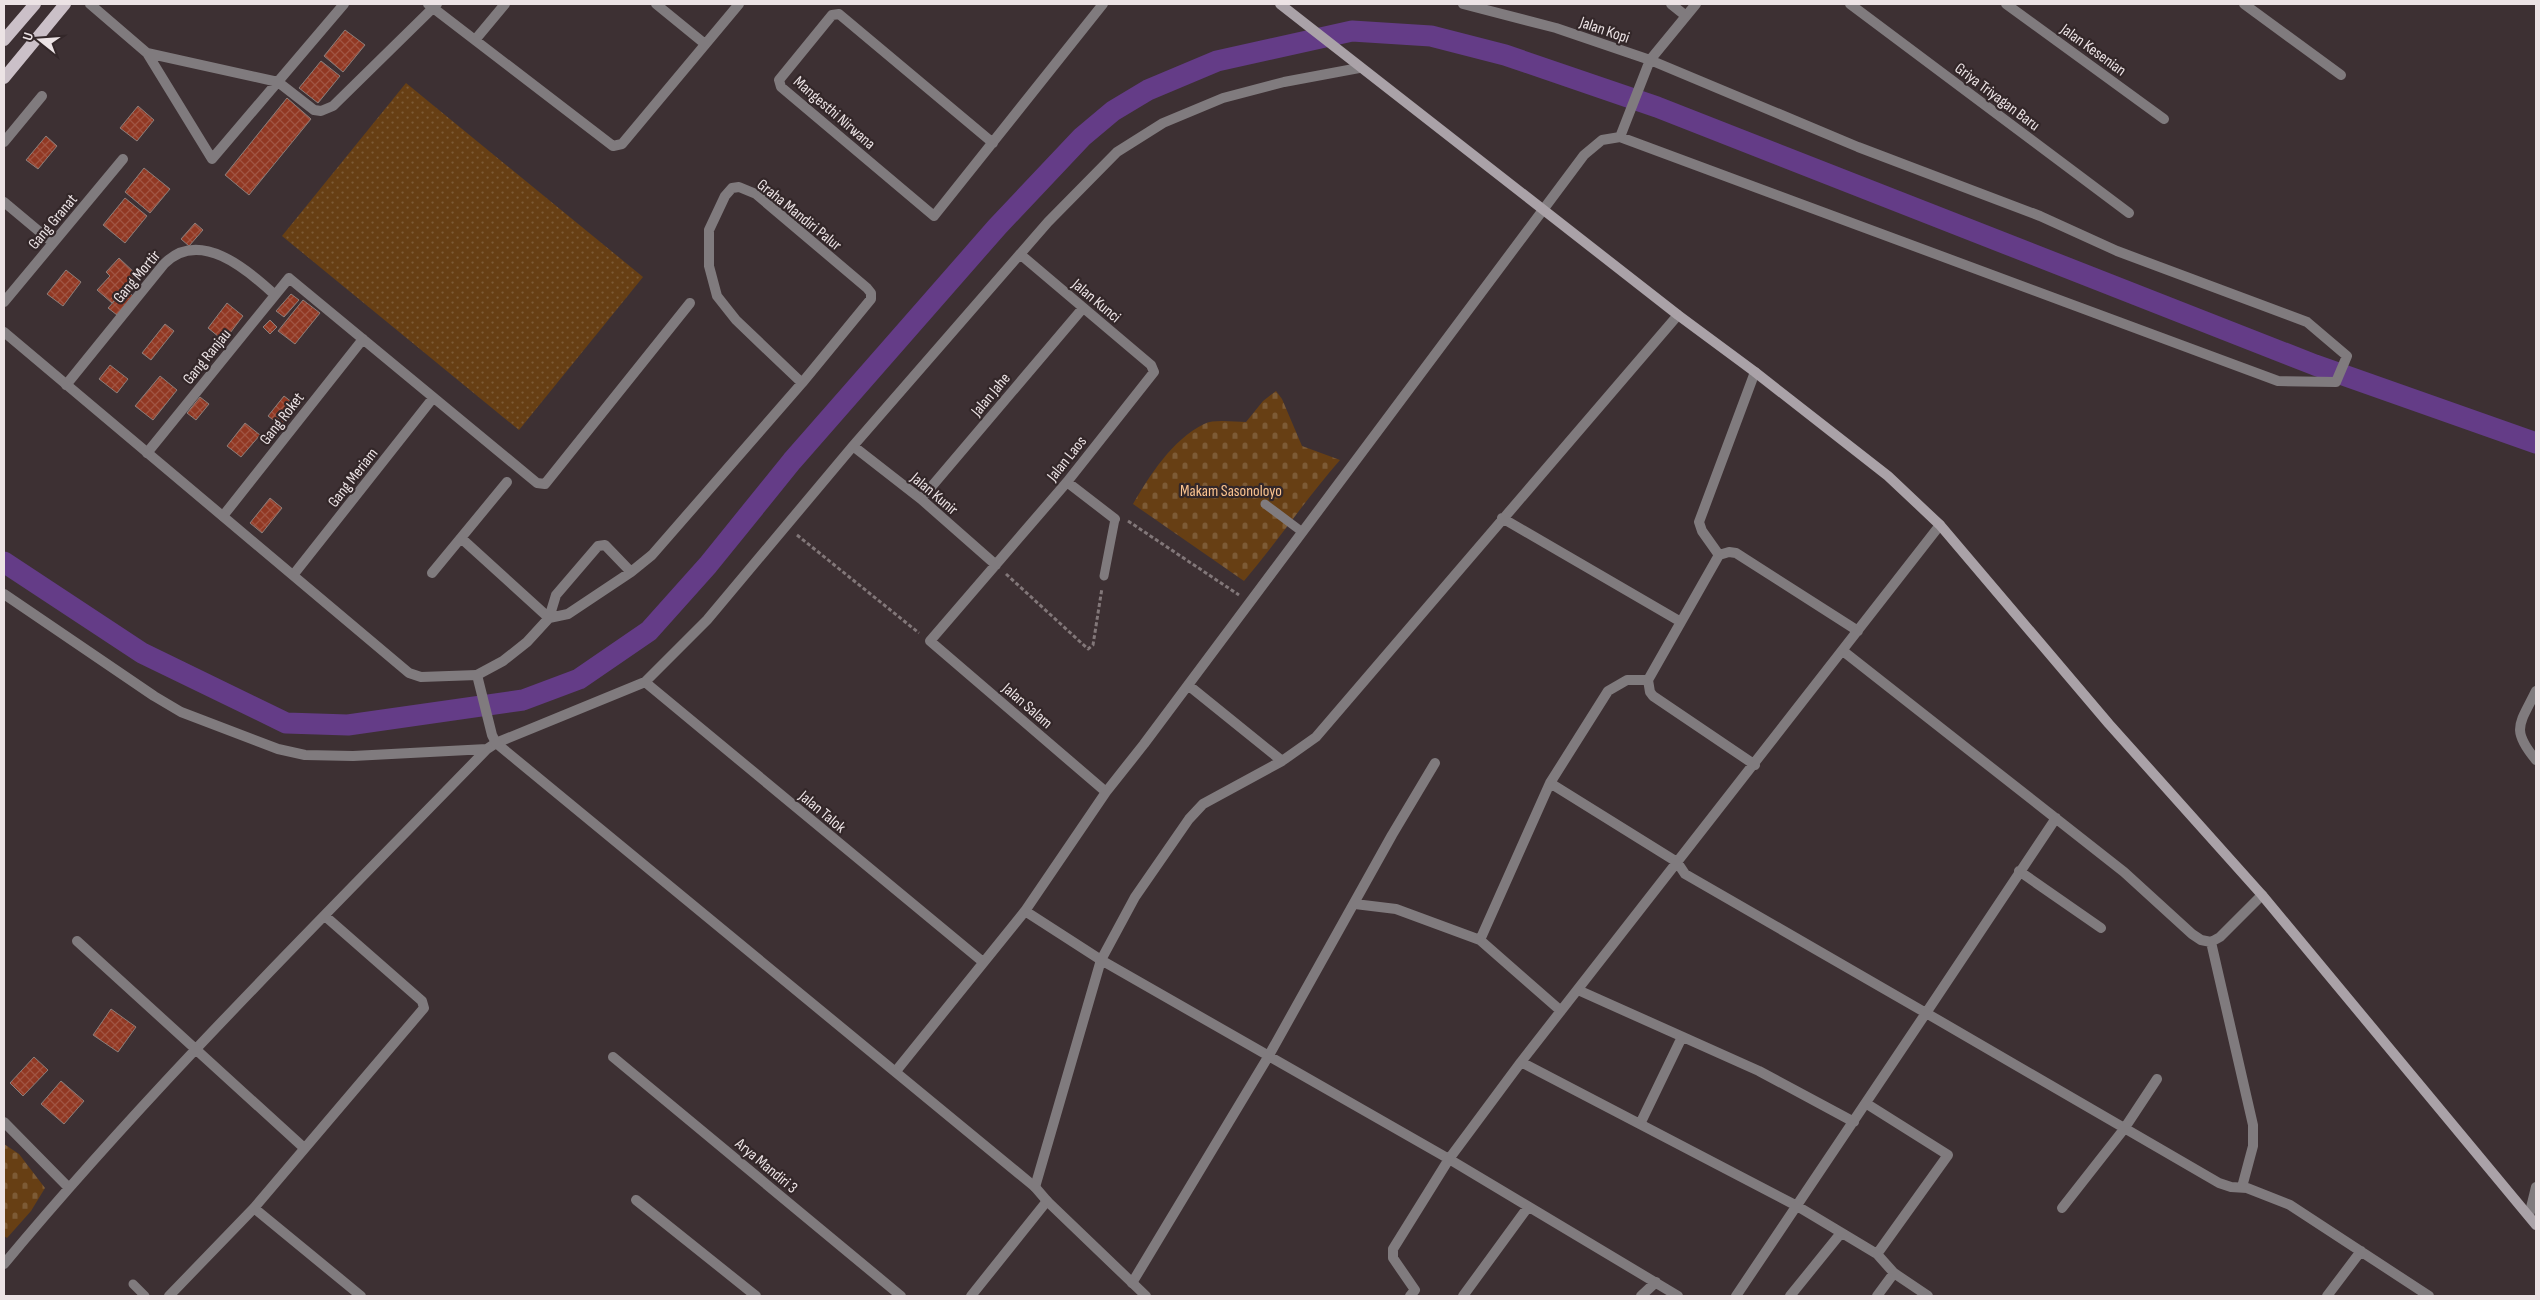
<svg xmlns="http://www.w3.org/2000/svg" width="2540" height="1300" font-family="'Sofia Sans Condensed',sans-serif">
<style>
.grass{fill:url(#grass-dots)}
.cemetery{fill:url(#cemetery-stones)}
.lines{fill:none;stroke-linecap:round;stroke-linejoin:round}
.canal{stroke:#643c87;stroke-width:21}
.building{fill:url(#building-cross-hatch);stroke:#8c7e7a}
.path{stroke:#827779;stroke-width:3;stroke-dasharray:4 2.5;stroke-linecap:butt}
.service{stroke:#807b7e;stroke-width:9}
.minor{stroke:#807b7e;stroke-width:10}
.tertiary{stroke:#807b7e;stroke-width:10}
.secondary{stroke:#aaa2a8;stroke-width:10}
.primary{stroke:#cbc0c8;stroke-width:12}
.labels{text-anchor:middle;stroke-width:4.5;stroke-linejoin:round;paint-order:stroke}
.street-label{font-size:16px;fill:#ece3e5;stroke:#332729}
.park-label{font-size:16px;fill:#fcc490;stroke:#332729}
</style>
<defs>
<pattern id="grass-dots" width="8" height="8" patternUnits="userSpaceOnUse" patternTransform="scale(1.25)"><rect width="8" height="8" fill="#673f14"/><path d="M2 2h.1M6 6h.1" fill="none" stroke="#7d5b36" stroke-width="1.8" stroke-linecap="round"/></pattern>
<pattern id="cemetery-stones" width="16" height="16" patternUnits="userSpaceOnUse" patternTransform="scale(1.25)"><rect width="16" height="16" fill="#673f14"/><path d="M2 7V4a2 2 0 0 1 4 0v3zM10 15v-3a2 2 0 0 1 4 0v3z" fill="#7d5b36"/></pattern>
<pattern id="building-cross-hatch" width="8" height="8" patternUnits="userSpaceOnUse" patternTransform="scale(1.25)"><rect width="8" height="8" fill="#913823"/><path d="M0 0l8 8M0 8l8-8" fill="none" stroke="#a15543"/></pattern>
</defs>
<rect width="100%" height="100%" fill="#3d3033"/>
<path class="grass" d="M 406,83 L 643,277 L 519,430 L 282,236 Z"/>
<path class="cemetery" d="M 1276,391 L 1282,399 L 1302,446 L 1340,460 C 1306,499 1277,542 1244,581 L 1133,504 C 1150,475 1172,440 1204,424 C 1214,419 1234,422 1246,422 L 1263,401 Z
M 4,1144 L 19,1154 L 45,1188 L 31,1211 L 7,1238 L 4,1236 Z"/>
<g class="lines">
<path class="canal" d="M 4,562 L 142,653 L 286,723 L 348,725 L 523,700 L 579,679 L 649,631 L 708,565 L 792,461 L 997,227 L 1082,137 L 1113,111 L 1148,90 L 1217,61 L 1352,31 L 1431,36 L 1505,55 L 1657,107 L 2315,365 L 2536,443"/>
</g>
<path class="building" d="M 345,30 L 365,45 L 343,72 L 324,56 Z
M 321,61 L 340,76 L 318,103 L 299,88 Z
M 287,98 L 311,119 L 249,195 L 225,175 Z
M 138,106 L 154,120 L 137,141 L 120,128 Z
M 46,136 L 57,146 L 38,169 L 26,160 Z
M 144,168 L 170,189 L 150,213 L 125,192 Z
M 125,198 L 147,216 L 125,243 L 103,225 Z
M 195,223 L 203,230 L 189,246 L 181,239 Z
M 119,258 L 137,275 L 112,303 L 97,290 L 110,276 L 106,272 Z
M 66,270 L 81,282 L 63,306 L 47,294 Z
M 125,289 L 133,296 L 117,315 L 108,308 Z
M 291,294 L 299,300 L 284,317 L 276,311 Z
M 303,300 L 320,313 L 295,344 L 278,331 Z
M 227,303 L 243,316 L 224,341 L 208,328 Z
M 270,320 L 277,327 L 270,334 L 263,327 Z
M 165,324 L 174,331 L 151,360 L 142,353 Z
M 110,365 L 128,379 L 117,393 L 99,379 Z
M 160,376 L 177,390 L 153,420 L 135,406 Z
M 284,396 L 297,406 L 281,426 L 268,416 Z
M 200,397 L 209,404 L 196,420 L 187,413 Z
M 245,423 L 260,435 L 241,457 L 227,446 Z
M 270,498 L 282,508 L 262,533 L 250,523 Z
M 111,1009 L 136,1027 L 118,1052 L 93,1035 Z
M 34,1057 L 48,1070 L 23,1096 L 10,1083 Z
M 61,1081 L 84,1101 L 64,1124 L 41,1104 Z"/>
<g class="lines">
<path class="path" d="M 1128,521 L 1239,595
M 797,535 L 919,633
M 1006,574 L 1088,649 L 1093,645 L 1102,588"/>
<path class="service" d="M 1265,504 L 1301,531
M 1104,576 L 1115,519
M 133,1284 L 145,1296"/>
<path class="minor" d="M 90,4 L 147,53 L 212,159 L 344,4
M 428,4 L 613,146 L 622,144 L 739,4
M 656,4 L 705,44
M 1463,4 L 1556,28 L 1650,60 L 1858,147 L 2040,216 L 2117,251 L 2307,322 L 2347,356 L 2336,382 L 2278,381 L 1620,137
M 1671,4 L 1686,16
M 1850,4 L 2129,213
M 2006,4 L 2164,119
M 2244,4 L 2341,75
M 475,40 L 505,4
M 147,53 L 278,82 L 314,110 L 321,111 L 333,106 L 437,4
M 4,142 L 42,96
M 993,143 L 839,14 L 832,15 L 779,80 L 781,87 L 934,216 L 1103,4
M 4,202 L 53,243
M 1021,255 L 1151,365 L 1154,372 L 1067,482 L 930,641 L 1106,792
M 4,302 L 123,159
M 66,385 L 164,264 C 199,228 247,269 275,295
M 853,446 L 921,499 L 996,565
M 147,453 L 289,278 L 537,483 L 545,484 L 690,303
M 1067,482 L 1115,519
M 921,499 L 1083,308
M 223,516 L 363,339
M 1502,518 L 1681,622
M 461,538 L 549,618 L 556,595 L 598,546 L 605,545 L 631,572
M 1719,555 L 1702,531 L 1699,522 L 1755,372
M 432,573 L 507,482
M 294,574 L 433,398
M 4,594 L 154,696 L 181,712 L 278,749 L 305,755 L 353,756 L 487,749
M 1843,651 L 2124,872 L 2192,934 L 2201,940 L 2211,942 L 2220,937 L 2262,895
M 477,675 L 503,661 L 527,642 L 549,618 L 568,614 L 631,572 L 652,555 L 802,383 L 871,299 L 871,293 L 867,288 L 756,194 L 739,187 L 732,188 L 725,196 L 709,230 L 709,266 L 717,296 L 736,320 L 802,383
M 645,682 L 983,962
M 1188,685 L 1282,761
M 2536,691 C 2520,724 2510,729 2536,760
M 1755,765 L 1653,696 L 1650,692 L 1648,680 L 1719,555 L 1729,552 L 1736,553 L 1858,631
M 1550,783 L 1677,862 L 1685,874 L 1926,1013 L 1736,1296
M 2056,818 L 1926,1013 L 2219,1183 L 2231,1187 L 2247,1188 L 2290,1205 L 2429,1296
M 2019,871 L 2101,928
M 1355,904 L 1396,909 L 1480,940 L 1561,1011
M 1025,911 L 1101,960 L 1449,1159 L 1678,1296
M 1480,940 L 1550,783 L 1608,691 L 1627,680 L 1648,680
M 77,941 L 303,1147
M 2211,942 L 2253,1125 L 2253,1146 L 2242,1187
M 1578,990 L 1759,1071 L 1854,1122
M 613,1057 L 901,1296
M 1521,1062 L 1797,1206 L 1877,1254 L 1894,1273 L 1928,1296
M 896,1071 L 1025,911 L 1106,792 L 1144,744 L 1584,155 L 1602,140 L 1620,137 L 1650,60 L 1696,4
M 1867,1104 L 1948,1155 L 1877,1254
M 4,1122 L 68,1187
M 1640,1124 L 1682,1037
M 1035,1187 L 1101,960 L 1135,897 L 1189,819 L 1203,804 L 1282,761 L 1316,737 L 1678,315
M 636,1200 L 756,1296
M 254,1208 L 361,1296
M 2062,1208 L 2124,1129 L 2157,1079
M 2529,1216 L 2536,1187
M 4,1264 C 155,1083 323,918 487,749 L 496,743 L 645,682 L 707,620 L 853,446 L 1048,222 L 1117,152 L 1163,123 L 1223,98 L 1284,82 L 1359,68
M 1132,1283 L 1268,1057 L 1392,835 L 1435,763
M 169,1296 L 254,1208 L 424,1008 L 422,1001 L 325,916
M 971,1296 L 1047,1201
M 1410,1296 L 1415,1290 L 1393,1258 L 1393,1249 L 1449,1159 L 1521,1062 L 1940,525
M 1463,1296 L 1528,1207
M 1641,1296 L 1656,1282
M 1790,1296 L 1841,1233
M 1877,1296 L 1894,1273
M 2327,1296 L 2361,1251"/>
<path class="tertiary" d="M 4,332 L 409,673 L 421,677 L 477,675 L 492,735 L 496,743 L 1035,1187 L 1047,1201 L 1146,1296"/>
<path class="secondary" d="M 1280,4 L 1678,315 L 1755,372 L 1888,476 L 1940,525 L 2109,724 L 2262,895 L 2536,1225"/>
<path class="primary" d="M 4,40 L 35,4
M 4,78 L 65,4"/>
</g>
<g class="labels">
<g class="street-label">
<text transform="translate(1605 29) rotate(19)" y="6">Jalan Kopi</text>
<text transform="translate(2094 49) rotate(36)" y="6">Jalan Kesenian</text>
<text transform="translate(1998 96) rotate(37)" y="6">Griya Triyagan Baru</text>
<text transform="translate(835 112) rotate(41)" y="6">Mangesthi Nirwana</text>
<text transform="translate(800 214) rotate(39)" y="6">Graha Mandiri Palur</text>
<text transform="translate(52 221) rotate(-50)" y="6">Gang Granat</text>
<text transform="translate(136 276) rotate(-50)" y="6">Gang Mortir</text>
<text transform="translate(1097 300) rotate(40)" y="6">Jalan Kunci</text>
<text transform="translate(206 356) rotate(-51)" y="6">Gang Ranjau</text>
<text transform="translate(990 394) rotate(-50)" y="6">Jalan Jahe</text>
<text transform="translate(281 418) rotate(-52)" y="6">Gang Roket</text>
<text transform="translate(1066 458) rotate(-51)" y="6">Jalan Laos</text>
<text transform="translate(352 477) rotate(-52)" y="6">Gang Meriam</text>
<text transform="translate(935 493) rotate(40)" y="6">Jalan Kunir</text>
<text transform="translate(1028 705) rotate(41)" y="6">Jalan Salam</text>
<text transform="translate(823 811) rotate(40)" y="6">Jalan Talok</text>
<text transform="translate(767 1165) rotate(40)" y="6">Arya Mandiri 3</text>
</g>
<g class="park-label">
<text x="1231" y="496">Makam Sasonoloyo</text>
</g>
</g>
<rect width="2540" height="1300" fill="none" stroke="#ece3e5" stroke-width="10"/>
<g transform="translate(40 40) rotate(287)" stroke="#332729" stroke-width="4" paint-order="stroke">
<path d="M0-4L9 19L0 12L-9 19Z" fill="#ece3e5"/>
<text y="-8" font-size="14" font-weight="bold" text-anchor="middle" fill="#ece3e5">U</text>
</g>
</svg>
